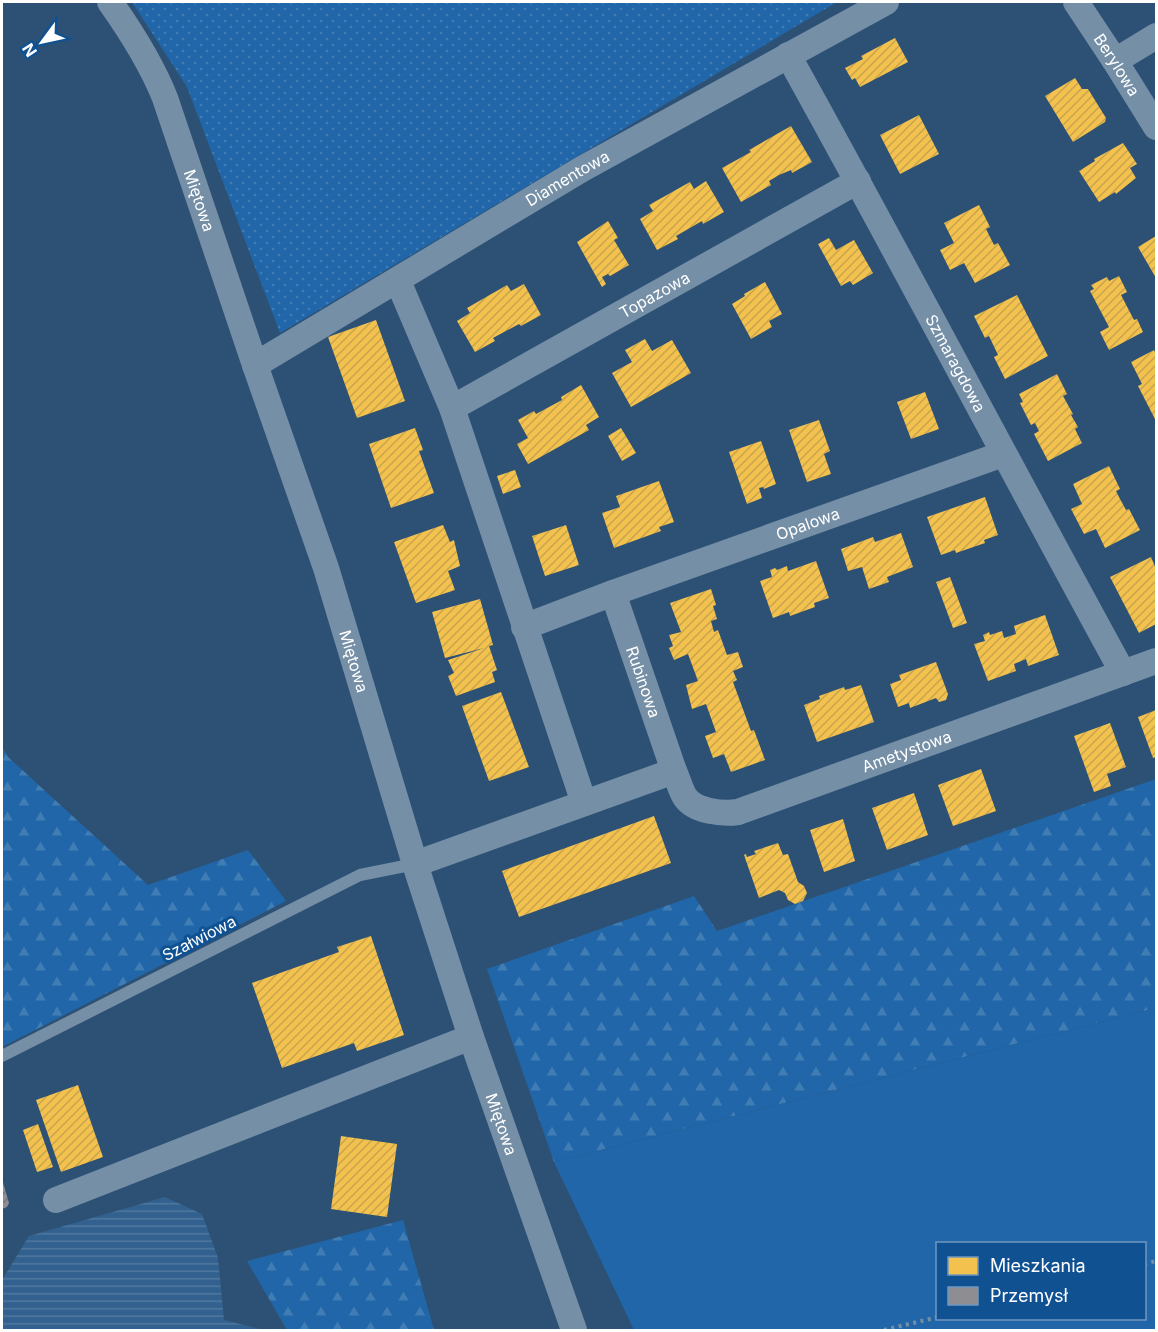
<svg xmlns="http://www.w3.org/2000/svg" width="1158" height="1332" font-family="Inter,sans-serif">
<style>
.grass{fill:url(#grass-dots)}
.forest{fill:url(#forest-firs)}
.garden{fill:#2066a8;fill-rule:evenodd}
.water{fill:url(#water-rules)}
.homes{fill:url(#homes-hatch)}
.industry{fill:url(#industry-hatch)}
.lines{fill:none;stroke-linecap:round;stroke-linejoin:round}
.path{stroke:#758fa7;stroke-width:4;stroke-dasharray:3 4.5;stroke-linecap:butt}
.lane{stroke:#758fa7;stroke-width:12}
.street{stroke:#758fa7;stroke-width:26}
.labels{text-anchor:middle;stroke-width:6;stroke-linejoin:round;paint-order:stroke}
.street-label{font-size:16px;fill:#fff;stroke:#105192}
</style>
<defs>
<pattern id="grass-dots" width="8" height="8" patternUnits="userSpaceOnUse" patternTransform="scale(1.5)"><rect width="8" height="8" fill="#2066a8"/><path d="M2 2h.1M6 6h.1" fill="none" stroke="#417db5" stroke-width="1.8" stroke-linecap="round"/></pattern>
<pattern id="forest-firs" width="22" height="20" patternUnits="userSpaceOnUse" patternTransform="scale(1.5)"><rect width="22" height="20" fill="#2066a8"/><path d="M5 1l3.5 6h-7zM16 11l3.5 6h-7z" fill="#417db5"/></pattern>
<pattern id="water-rules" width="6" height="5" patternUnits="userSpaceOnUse" patternTransform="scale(1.5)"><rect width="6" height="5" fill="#32618f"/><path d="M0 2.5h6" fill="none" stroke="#5179a0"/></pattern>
<pattern id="homes-hatch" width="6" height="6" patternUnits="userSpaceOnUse" patternTransform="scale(1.5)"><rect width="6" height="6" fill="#f2c14e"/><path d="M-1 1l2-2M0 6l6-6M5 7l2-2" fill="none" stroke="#c8a44e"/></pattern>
<pattern id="industry-hatch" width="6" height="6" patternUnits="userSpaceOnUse" patternTransform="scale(1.5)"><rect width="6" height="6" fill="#8d8d92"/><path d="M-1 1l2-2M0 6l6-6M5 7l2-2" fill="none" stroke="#76767a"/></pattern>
</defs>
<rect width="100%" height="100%" fill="#2d5175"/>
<path class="grass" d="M 132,2 L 837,2 L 280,333 L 187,87 Z"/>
<path class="forest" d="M 2,747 L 8,757 L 148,885 L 248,850 L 286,901 L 2,1047 Z
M 1156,779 L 1156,1008 L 554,1162 L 487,969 L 694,896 L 717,931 Z
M 403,1220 L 434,1330 L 287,1330 L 247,1261 Z"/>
<path class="garden" d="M 1156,1008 L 1156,1330 L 634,1330 L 554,1162 ZM 938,1244 L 1144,1244 L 1144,1318 L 938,1318 Z"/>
<path class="water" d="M 165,1197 L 202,1214 L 218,1258 L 224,1320 L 264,1330 L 2,1330 L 2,1280 L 29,1236 Z"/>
<path class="homes" d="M 895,38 L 908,62 L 860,87 L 855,78 L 852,80 L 845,68 L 863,59 L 861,56 Z
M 1075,78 L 1082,89 L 1088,89 L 1106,118 L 1105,122 L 1073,142 L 1045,96 Z
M 919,115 L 939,154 L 900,174 L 880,135 Z
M 791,126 L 812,162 L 792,173 L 791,170 L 779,175 L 769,181 L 771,185 L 741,202 L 722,168 L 751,152 L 749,150 Z
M 1123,143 L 1137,164 L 1130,168 L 1136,178 L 1116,194 L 1115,192 L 1099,202 L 1079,171 L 1095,161 L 1094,159 Z
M 706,181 L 724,212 L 703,224 L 702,221 L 676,236 L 678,239 L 657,250 L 640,219 L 653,211 L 649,205 L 690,182 L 694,189 Z
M 979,205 L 990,227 L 986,229 L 994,245 L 998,243 L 1010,265 L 975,283 L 964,263 L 950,270 L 940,250 L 954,243 L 944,223 Z
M 608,221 L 618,238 L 614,240 L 629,265 L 610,276 L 608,274 L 602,277 L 606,284 L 602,287 L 577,242 Z
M 1156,236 L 1156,278 L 1138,247 Z
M 829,238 L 836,250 L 854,240 L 873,273 L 853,285 L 850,281 L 841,286 L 818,244 Z
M 1119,276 L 1127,292 L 1121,295 L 1134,320 L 1137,319 L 1143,332 L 1109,350 L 1100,332 L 1109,327 L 1090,291 L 1094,289 L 1091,285 L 1107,277 L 1109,281 Z
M 765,282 L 782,314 L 769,321 L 772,327 L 751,339 L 732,304 L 745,296 L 744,294 Z
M 524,284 L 541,315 L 521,326 L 519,324 L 493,338 L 495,341 L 475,352 L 457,321 L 470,313 L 467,308 L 507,285 L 511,291 Z
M 1017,295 L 1048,356 L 1005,379 L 994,357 L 998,355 L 989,336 L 985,338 L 974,316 Z
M 376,320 L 405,401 L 357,418 L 328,337 Z
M 645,339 L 652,351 L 672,340 L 691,373 L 631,407 L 612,373 L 632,362 L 625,350 Z
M 1154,350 L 1156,355 L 1156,421 L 1138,386 L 1142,384 L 1131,362 Z
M 1057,374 L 1067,394 L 1063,396 L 1073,414 L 1071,415 L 1078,427 L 1075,429 L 1082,443 L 1048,461 L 1034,434 L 1039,431 L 1035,423 L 1031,425 L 1020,403 L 1023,402 L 1019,394 Z
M 581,385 L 599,417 L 586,425 L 589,430 L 528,464 L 517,444 L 528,438 L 518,420 L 534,411 L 536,414 L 562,400 L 561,397 Z
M 925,392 L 939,429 L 911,439 L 897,402 Z
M 819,420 L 830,451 L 824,454 L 831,474 L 807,482 L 789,430 Z
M 415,428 L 423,450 L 419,451 L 434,493 L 391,508 L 369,444 Z
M 621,428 L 636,453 L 622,461 L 608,436 Z
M 761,441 L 776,484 L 764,489 L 763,487 L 759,488 L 762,498 L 747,504 L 729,452 Z
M 1109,466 L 1120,489 L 1116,491 L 1120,499 L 1126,510 L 1129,509 L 1140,530 L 1105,548 L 1096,529 L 1084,534 L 1071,509 L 1082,504 L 1073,484 Z
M 515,470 L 521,487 L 503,494 L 497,476 Z
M 659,481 L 674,522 L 659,527 L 661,531 L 614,548 L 602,513 L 620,507 L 616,496 Z
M 985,497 L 998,535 L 984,540 L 985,543 L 956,553 L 955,550 L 941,555 L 927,517 Z
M 443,525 L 450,542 L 454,540 L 460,566 L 448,571 L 455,590 L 416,603 L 394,542 Z
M 566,525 L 579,565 L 545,576 L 532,536 Z
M 901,533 L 913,567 L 887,577 L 889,582 L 869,589 L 862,567 L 848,571 L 841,549 L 873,537 L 875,542 Z
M 1151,557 L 1156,569 L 1156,624 L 1139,633 L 1110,577 Z
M 816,561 L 829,598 L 814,603 L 815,607 L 790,616 L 789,612 L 773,618 L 760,581 L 772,577 L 770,570 L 775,568 L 777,570 L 787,566 L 788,571 Z
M 950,577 L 967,623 L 953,628 L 936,582 Z
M 711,589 L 716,605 L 713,606 L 717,619 L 711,621 L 714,632 L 718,630 L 727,655 L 738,652 L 743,667 L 733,671 L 737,680 L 733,682 L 751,731 L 754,730 L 765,760 L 731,772 L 724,754 L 713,758 L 705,736 L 716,732 L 706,704 L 692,709 L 686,685 L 698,681 L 688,654 L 674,660 L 669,648 L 673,646 L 669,635 L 681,632 L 670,603 Z
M 480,599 L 493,645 L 489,646 L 497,670 L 492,672 L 495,682 L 456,696 L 448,676 L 454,673 L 448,660 L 484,648 L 445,658 L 432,612 Z
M 1045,615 L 1059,655 L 1028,666 L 1026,659 L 1014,664 L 1016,671 L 988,681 L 974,644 L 985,641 L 983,635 L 989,632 L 990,635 L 1002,631 L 1004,638 L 1016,634 L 1014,626 Z
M 936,662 L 948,694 L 946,700 L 939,702 L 936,698 L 910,708 L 909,703 L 898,707 L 890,684 L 901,680 L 899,675 Z
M 861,685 L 874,722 L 817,742 L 804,705 L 820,699 L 819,696 L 844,687 L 845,690 Z
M 501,692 L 529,767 L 489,781 L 462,706 Z
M 1156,710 L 1156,757 L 1153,758 L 1138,717 Z
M 1110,723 L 1126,767 L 1107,774 L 1111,786 L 1094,792 L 1074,736 Z
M 981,769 L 996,811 L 953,826 L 938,785 Z
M 914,793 L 928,835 L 887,850 L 872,808 Z
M 654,816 L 671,863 L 519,917 L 502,871 Z
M 843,819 L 855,861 L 824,872 L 810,830 Z
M 778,843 L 783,855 L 788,854 L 798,882 L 804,886 L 807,893 L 803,901 L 795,904 L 788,900 L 785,893 L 779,890 L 759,898 L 744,855 L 746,854 L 747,857 L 756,854 L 754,851 Z
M 371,936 L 404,1035 L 357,1051 L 354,1043 L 282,1068 L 252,983 L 339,952 L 337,947 Z
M 78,1085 L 103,1157 L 61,1172 L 36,1100 Z
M 38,1124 L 53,1167 L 37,1172 L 23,1130 Z
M 341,1136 L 397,1144 L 387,1217 L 331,1209 Z"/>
<path class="industry" d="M 2,1179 L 9,1203 L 7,1207 L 2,1209 Z"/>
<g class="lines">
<path class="path" d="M 1144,1264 L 1156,1261
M 884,1330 L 938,1317"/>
<path class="lane" d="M 2,1056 L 360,875 L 415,864"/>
<g class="street">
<path id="s1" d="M 110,2 C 132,33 151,63 165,98 L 255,365 L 326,568 L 415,864 L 471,1037 L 574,1330"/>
<path id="s2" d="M 1076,2 L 1115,61 L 1156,127"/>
<path id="s3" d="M 788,55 C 902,260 1010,467 1123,673"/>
<path d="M 1115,61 L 1156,36"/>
<path d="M 398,281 L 452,408 L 584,803"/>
<path id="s4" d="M 255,365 L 582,169 L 886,2"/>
<path id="s5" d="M 452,408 L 858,181"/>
<path id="s6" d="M 613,593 L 674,771 C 678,779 680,789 685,797 C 695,812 723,814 738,812 L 1156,661"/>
<path id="s7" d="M 524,627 L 613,593 L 1003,454"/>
<path d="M 415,864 L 674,771"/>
<path d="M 56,1200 L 471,1037"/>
</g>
</g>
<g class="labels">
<g class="street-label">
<text dy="6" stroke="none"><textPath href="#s2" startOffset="75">Berylowa</textPath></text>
<text dy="6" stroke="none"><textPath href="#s4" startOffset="364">Diamentowa</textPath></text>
<text dy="6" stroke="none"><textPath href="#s1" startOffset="219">Miętowa</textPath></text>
<text dy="6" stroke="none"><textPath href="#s5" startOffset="232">Topazowa</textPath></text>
<text dy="6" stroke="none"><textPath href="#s3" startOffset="351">Szmaragdowa</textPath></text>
<text dy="6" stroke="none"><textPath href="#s7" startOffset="302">Opalowa</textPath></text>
<text dy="6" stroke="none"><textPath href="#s1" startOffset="705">Miętowa</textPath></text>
<text dy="6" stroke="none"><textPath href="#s6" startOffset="94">Rubinowa</textPath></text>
<text dy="6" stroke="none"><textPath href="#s6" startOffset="453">Ametystowa</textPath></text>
<text transform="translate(199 938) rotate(-27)" y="6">Szałwiowa</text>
<text dy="6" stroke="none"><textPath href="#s1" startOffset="1191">Miętowa</textPath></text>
</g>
</g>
<rect width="1158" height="1332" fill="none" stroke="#ffffff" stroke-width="6"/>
<rect x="936" y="1242" width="210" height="78" fill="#105192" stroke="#7097be" stroke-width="1.5"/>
<rect x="948" y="1257" width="30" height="18" fill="#f2c14e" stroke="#7097be" stroke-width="1.5"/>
<text x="990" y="1272" font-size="18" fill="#ffffff">Mieszkania</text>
<rect x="948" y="1287" width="30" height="18" fill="#8d8d92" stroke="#7097be" stroke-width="1.5"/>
<text x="990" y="1302" font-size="18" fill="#ffffff">Przemysł</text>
<g transform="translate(42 42) rotate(237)" stroke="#105192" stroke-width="4.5" paint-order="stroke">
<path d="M0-4.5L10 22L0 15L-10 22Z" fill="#ffffff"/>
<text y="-9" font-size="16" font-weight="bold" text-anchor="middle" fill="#ffffff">N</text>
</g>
</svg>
